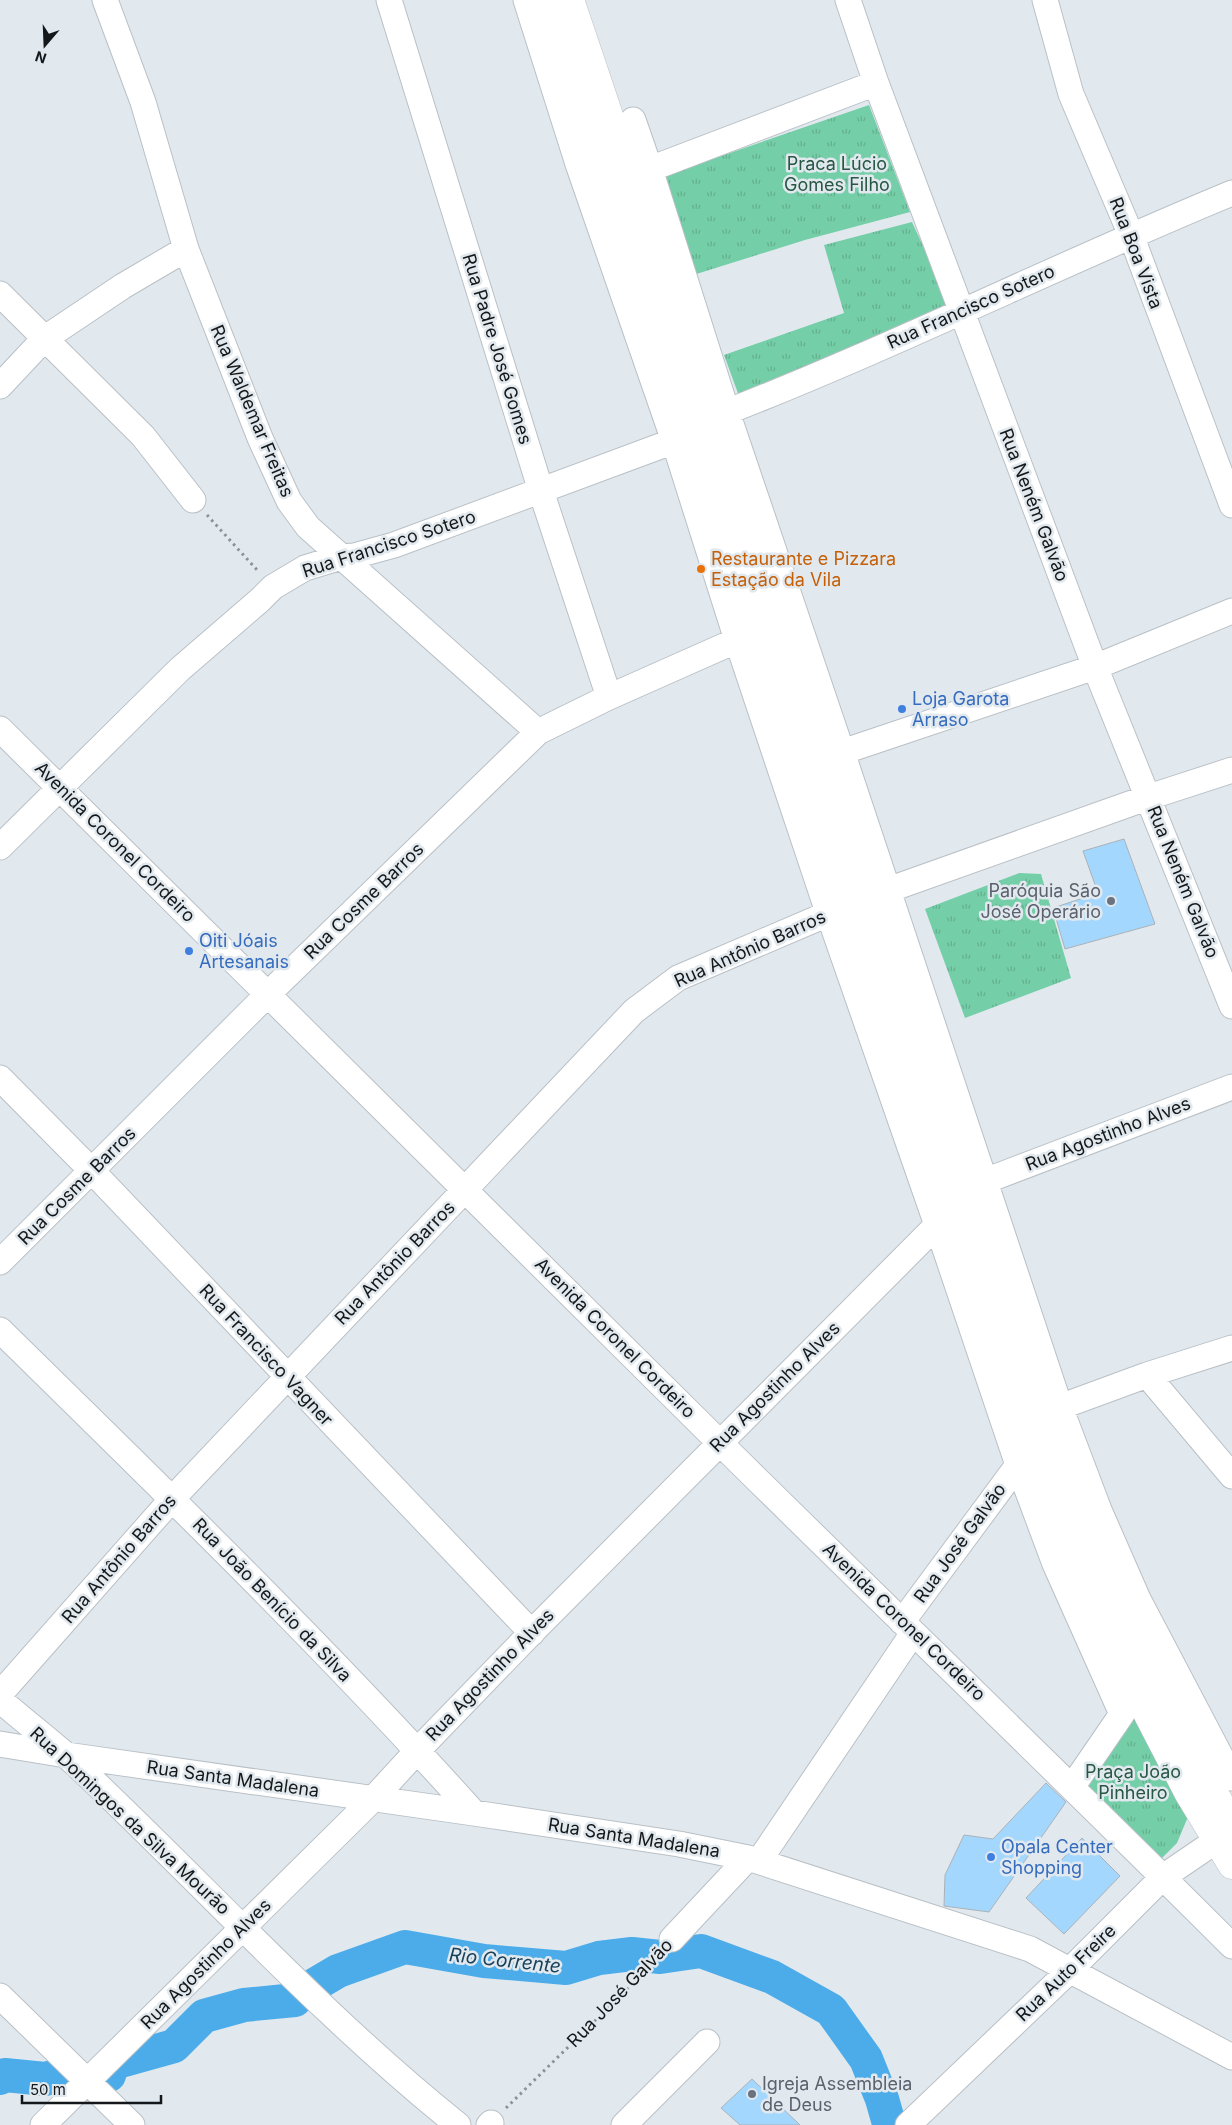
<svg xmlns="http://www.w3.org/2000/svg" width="1232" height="2125" font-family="Inter,sans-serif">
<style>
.grass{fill:url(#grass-tufts)}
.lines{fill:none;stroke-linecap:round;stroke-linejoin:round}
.river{stroke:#4cace9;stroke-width:34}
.building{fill:#a4d7fe;stroke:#abb2b7}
.minor-casing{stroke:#b9c0c6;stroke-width:27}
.major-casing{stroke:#b9c0c6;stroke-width:29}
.path{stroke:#8c9196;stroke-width:3;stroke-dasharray:2.5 4;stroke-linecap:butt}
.minor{stroke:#fff;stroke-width:25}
.major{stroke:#fff;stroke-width:28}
.food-dot{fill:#e8710a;stroke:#e1e9ef;stroke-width:2}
.shop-dot{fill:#3f7fe0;stroke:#e1e9ef;stroke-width:2}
.worship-dot{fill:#6b7280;stroke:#e1e9ef;stroke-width:2}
.labels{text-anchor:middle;stroke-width:5;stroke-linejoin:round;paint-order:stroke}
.park-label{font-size:18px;fill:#275743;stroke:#e1e9ef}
.street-label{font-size:18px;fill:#15181a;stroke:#e1e9ef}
.food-label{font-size:18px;fill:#c56008;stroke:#e1e9ef;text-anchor:start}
.shop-label{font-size:18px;fill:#366cbe;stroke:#e1e9ef;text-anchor:start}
.worship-label{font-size:18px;fill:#5b616d;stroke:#e1e9ef;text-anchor:end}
.water-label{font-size:19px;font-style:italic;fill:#19415a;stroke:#e1e9ef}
</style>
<defs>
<pattern id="grass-tufts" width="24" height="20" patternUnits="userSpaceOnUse" patternTransform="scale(1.25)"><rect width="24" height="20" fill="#74cea7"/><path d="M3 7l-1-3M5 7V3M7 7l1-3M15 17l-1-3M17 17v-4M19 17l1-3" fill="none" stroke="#64b08f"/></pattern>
</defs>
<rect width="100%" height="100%" fill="#e1e9ef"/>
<path class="grass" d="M 869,105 L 910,212 L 805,240 L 690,276 L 660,177 Z
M 912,222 L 945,294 L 948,308 L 739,396 L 724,355 L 844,313 L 824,245 Z
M 1019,873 L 1041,874 L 1071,978 L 965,1018 L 925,909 Z
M 1105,1661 L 1190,1812 L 1177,1843 L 1161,1859 L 1085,1786 L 1122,1735 Z"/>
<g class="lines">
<path class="river" d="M 316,1984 L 338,1971 L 405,1947 L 484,1961 L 566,1968 L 599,1958 L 632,1954 L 660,1957 L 701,1951 L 772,1977 L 831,2010 L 866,2059 L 882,2099 L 888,2120
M 109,2075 L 113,2063 L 174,2046 L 204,2016 L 244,2005 L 295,2000
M 0,2078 L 5,2075 L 45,2079 L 60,2075"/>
</g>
<path class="building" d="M 1124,839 L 1155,924 L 1065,949 L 1053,908 L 1098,893 L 1083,851 Z
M 1046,1783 L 1066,1802 L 989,1912 L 944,1906 L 945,1875 L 964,1835 L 993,1839 Z
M 1082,1838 L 1120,1876 L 1064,1934 L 1026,1898 Z
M 752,2079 L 800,2125 L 740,2125 L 721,2108 Z"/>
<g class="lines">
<g class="minor-casing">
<path id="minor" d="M 105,0 L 143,102 L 186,249 L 260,438 L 289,501 L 308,527 L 538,732
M 389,0 L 541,491 L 609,697
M 526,0 L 578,164 L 674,441 L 737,640 L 829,915 L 937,1225 L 1018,1465 L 1055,1564 L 1122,1714 L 1072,1787
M 848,0 L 876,83 L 1095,667 L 1232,1006
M 1045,0 L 1071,94 L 1131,235 L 1232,505
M 633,120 L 650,169 L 727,412 L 842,752 L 1060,1407 L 1099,1510 L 1138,1599 L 1232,1778
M 637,161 L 650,169 L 876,83
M 0,294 L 143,436 L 193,500
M 0,386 L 44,339 L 123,286 L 186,249
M 711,418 C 888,350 1057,265 1232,193
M 0,729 C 240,964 477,1203 717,1440 C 888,1609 1062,1776 1232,1946
M 827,748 L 842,752 L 1095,667 L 1232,611
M 0,847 L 180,669 L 260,600 L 273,587 L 305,568 L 341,557 L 354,556 L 394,545 L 674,441 L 688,434
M 888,890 L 1149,797 L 1232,770
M 0,1078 L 93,1172 L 532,1633
M 985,1181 L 1232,1087
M 0,1262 L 268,994 L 538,732 L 609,697 L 751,634
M 0,1330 C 161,1488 323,1645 474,1813
M 1147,1375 L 1232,1476
M 1060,1407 L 1147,1375 L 1232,1348
M 902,1622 L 1018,1465
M 0,1694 L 172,1499 L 634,1011 L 678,978 L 844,907
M 0,1700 C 22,1719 45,1737 67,1756 C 198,1878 318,2013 458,2125
M 0,1744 L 66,1755 L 474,1813 L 679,1844 L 748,1858 L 1030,1949 L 1232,2057
M 759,1861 L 913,1633
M 672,1939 L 748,1858
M 0,1996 L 132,2125
M 43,2125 L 373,1799 L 418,1750 L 536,1628 L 937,1225
M 489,2125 L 491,2123
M 624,2125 L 707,2042
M 908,2125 L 1069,1971 L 1163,1877 L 1232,1830"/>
</g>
<g class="major-casing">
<path id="major" d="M 545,0 L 732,562 L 794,740 L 846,906 L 927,1149 L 1043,1488 L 1101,1624 L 1189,1794 L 1232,1865
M 570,0 C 696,370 813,744 941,1114 C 998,1280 1044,1451 1119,1611 C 1153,1685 1195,1754 1232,1827"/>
</g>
<path class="path" d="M 207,515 L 258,571
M 506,2108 L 660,1957"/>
<use href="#minor" class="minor"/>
<use href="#major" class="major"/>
</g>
<circle class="food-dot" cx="701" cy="569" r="5"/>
<g class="shop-dot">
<circle cx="902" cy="709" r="5"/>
<circle cx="189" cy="951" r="5"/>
<circle cx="991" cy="1857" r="5"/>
</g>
<g class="worship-dot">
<circle cx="1111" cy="901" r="5"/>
<circle cx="752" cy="2094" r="5"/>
</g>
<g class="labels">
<g class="park-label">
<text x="837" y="170">Praca Lúcio<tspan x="837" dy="21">Gomes Filho</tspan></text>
<text x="1133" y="1778">Praça João<tspan x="1133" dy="21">Pinheiro</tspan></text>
</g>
<g class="street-label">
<text transform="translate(1136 253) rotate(69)" y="6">Rua Boa Vista</text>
<text transform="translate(971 307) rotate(-24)" y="6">Rua Francisco Sotero</text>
<text transform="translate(497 349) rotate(73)" y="6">Rua Padre José Gomes</text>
<text transform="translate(252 411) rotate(67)" y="6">Rua Waldemar Freitas</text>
<text transform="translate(1034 505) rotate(69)" y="6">Rua Neném Galvão</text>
<text transform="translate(389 544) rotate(-18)" y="6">Rua Francisco Sotero</text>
<text transform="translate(115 842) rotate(45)" y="6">Avenida Coronel Cordeiro</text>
<text transform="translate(1183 882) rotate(68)" y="6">Rua Neném Galvão</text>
<text transform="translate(364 901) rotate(-44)" y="6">Rua Cosme Barros</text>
<text transform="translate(750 949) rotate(-24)" y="6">Rua Antônio Barros</text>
<text transform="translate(1108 1134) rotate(-21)" y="6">Rua Agostinho Alves</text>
<text transform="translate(77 1186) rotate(-45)" y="6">Rua Cosme Barros</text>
<text transform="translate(395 1263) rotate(-46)" y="6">Rua Antônio Barros</text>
<text transform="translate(615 1338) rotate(45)" y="6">Avenida Coronel Cordeiro</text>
<text transform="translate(266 1355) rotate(47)" y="6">Rua Francisco Vagner</text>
<text transform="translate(775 1387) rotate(-45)" y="6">Rua Agostinho Alves</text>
<text transform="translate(960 1543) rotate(-54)" y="6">Rua José Galvão</text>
<text transform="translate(119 1559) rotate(-49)" y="6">Rua Antônio Barros</text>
<text transform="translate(272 1600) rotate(46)" y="6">Rua João Benício da Silva</text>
<text transform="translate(904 1622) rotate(44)" y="6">Avenida Coronel Cordeiro</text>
<text transform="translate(490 1675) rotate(-46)" y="6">Rua Agostinho Alves</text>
<text transform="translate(233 1779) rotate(8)" y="6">Rua Santa Madalena</text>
<text transform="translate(130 1821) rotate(43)" y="6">Rua Domingos da Silva Mourão</text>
<text transform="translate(634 1838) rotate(9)" y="6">Rua Santa Madalena</text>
<text transform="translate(206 1964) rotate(-45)" y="6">Rua Agostinho Alves</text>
<text transform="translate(1066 1973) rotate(-44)" y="6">Rua Auto Freire</text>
<text transform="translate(620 1993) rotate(-46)" y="6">Rua José Galvão</text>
</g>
<g class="food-label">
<text x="711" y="565">Restaurante e Pizzara<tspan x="711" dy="21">Estação da Vila</tspan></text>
</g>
<g class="shop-label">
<text x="912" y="705">Loja Garota<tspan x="912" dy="21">Arraso</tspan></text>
<text x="199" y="947">Oiti Jóais<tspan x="199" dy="21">Artesanais</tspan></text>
<text x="1001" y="1853">Opala Center<tspan x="1001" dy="21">Shopping</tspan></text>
</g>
<g class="worship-label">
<text x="1101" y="897">Paróquia São<tspan x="1101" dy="21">José Operário</tspan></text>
<text x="762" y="2090" text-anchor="start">Igreja Assembleia<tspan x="762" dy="21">de Deus</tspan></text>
</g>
<g class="water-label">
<text transform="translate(505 1960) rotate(6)" y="7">Rio Corrente</text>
</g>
</g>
<g transform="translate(45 45) rotate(199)" stroke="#e1e9ef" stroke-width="4" paint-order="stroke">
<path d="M0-4L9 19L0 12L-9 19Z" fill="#15181a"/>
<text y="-8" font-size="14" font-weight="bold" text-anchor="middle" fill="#15181a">N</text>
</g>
<path d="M22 2095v8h139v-8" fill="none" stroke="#15181a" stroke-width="2.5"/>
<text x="30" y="2095" font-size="15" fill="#15181a" stroke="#e1e9ef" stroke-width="4" paint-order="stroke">50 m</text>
</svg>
